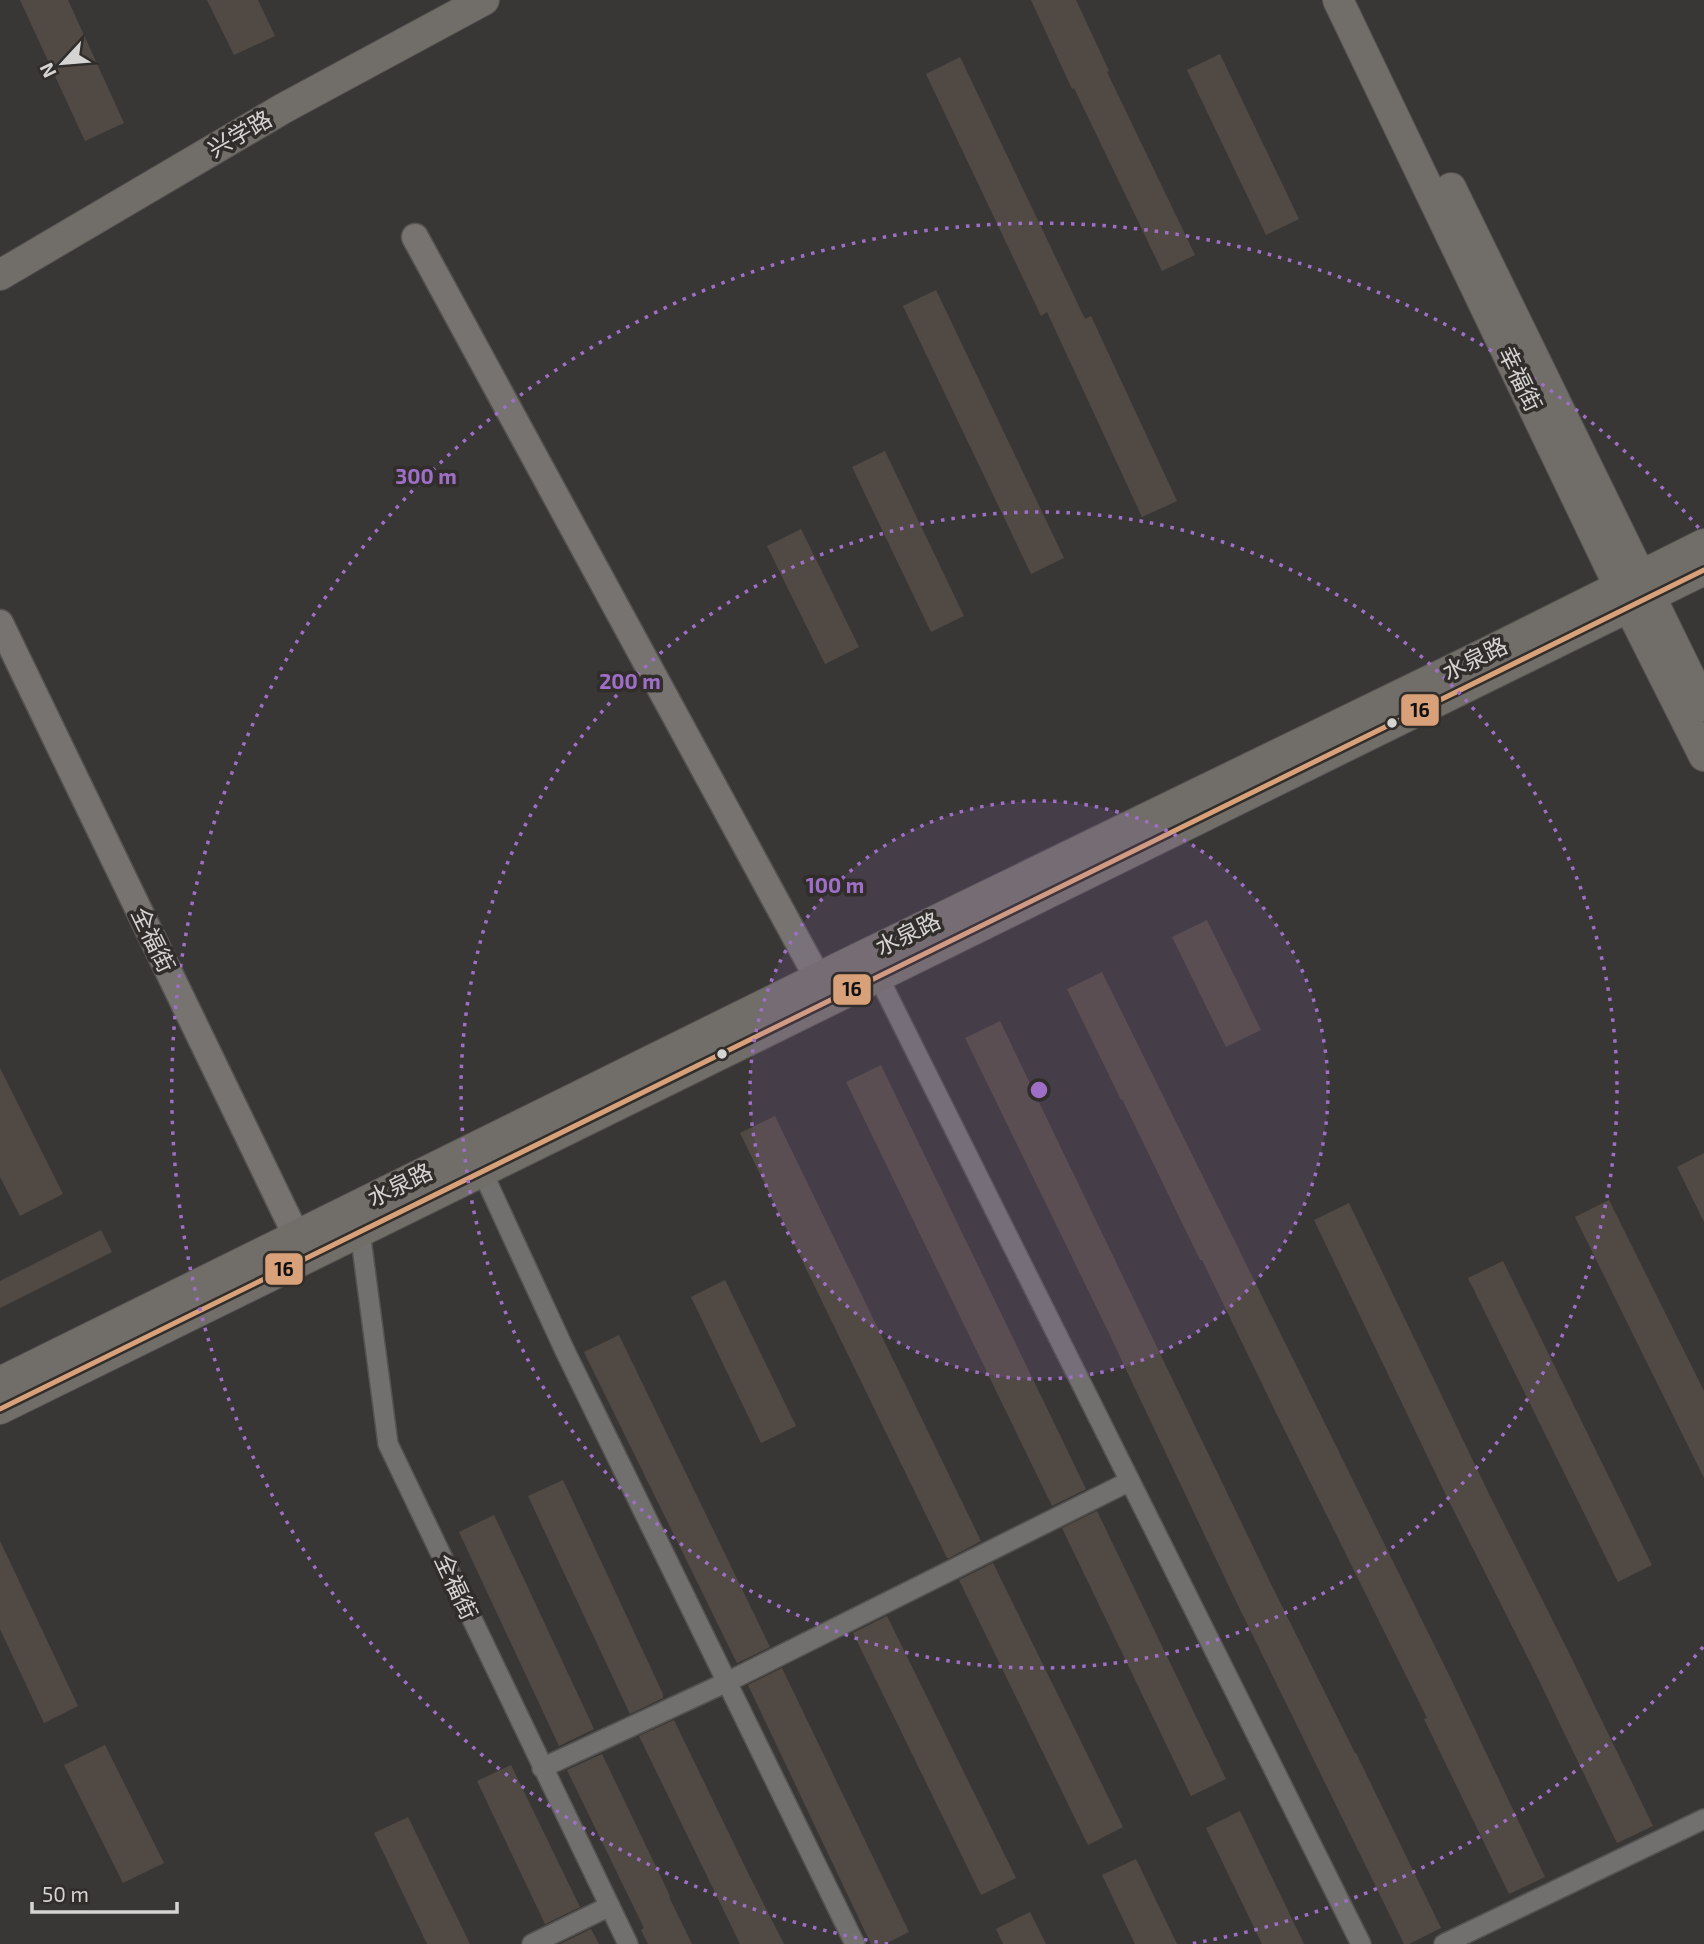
<svg xmlns="http://www.w3.org/2000/svg" width="1704" height="1944" font-family="'Exo 2','Noto Sans SC',sans-serif">
<style>
.building{fill:#514a44}
.lines{fill:none;stroke-linecap:round;stroke-linejoin:round}
.street-casing{stroke:#545352;stroke-width:22}
.secondary-casing{stroke:#545352;stroke-width:29}
.primary-casing{stroke:#545352;stroke-width:32}
.street{stroke:#71706f;stroke-width:19}
.secondary{stroke:#767370;stroke-width:26}
.primary{stroke:#716d68;stroke-width:30}
.bus-1-casing{stroke:#302d2b;stroke-width:10}
.bus-1{stroke:#d9a179;stroke-width:5}
.ring{fill:none;stroke:#9f6fc7;stroke-width:3.5;stroke-dasharray:3.5 7}
.bus-dot{fill:#d6d4d3;stroke:#302d2b;stroke-width:2.5}
.labels{text-anchor:middle;stroke-width:7;stroke-linejoin:round;paint-order:stroke}
.street-label{font-size:23px;fill:#d6d4d3;stroke:#302d2b}
.centre{fill:#9f6fc7;stroke:#302d2b;stroke-width:3.5}
.ring-label{font-size:21px;text-anchor:middle;font-weight:bold;fill:#9f6fc7;stroke:#302d2b;stroke-width:7;stroke-linejoin:round;paint-order:stroke}
.line-badge{stroke:#302d2b;stroke-width:2.5}
.pale-badge-label{font-size:19px;text-anchor:middle;font-weight:bold;fill:#111}
</style>
<rect width="100%" height="100%" fill="#393736"/>
<path class="building" d="M 20,0 L 68,0 L 124,123 L 85,141 Z
M 207,0 L 258,0 L 275,36 L 234,55 Z
M 1031,0 L 1076,0 L 1109,71 L 1107,72 L 1195,255 L 1162,271 L 1074,88 L 1072,89 Z
M 1220,54 L 1299,219 L 1266,235 L 1187,70 Z
M 960,57 L 1085,319 L 1091,316 L 1177,501 L 1142,517 L 1047,312 L 1041,316 L 926,74 Z
M 936,290 L 1064,558 L 1031,574 L 903,306 Z
M 885,451 L 964,616 L 931,632 L 852,467 Z
M 801,529 L 859,647 L 825,664 L 767,546 Z
M 1207,920 L 1261,1030 L 1226,1047 L 1172,937 Z
M 1102,972 L 1451,1679 L 1545,1877 L 1509,1894 L 1424,1719 L 1427,1718 L 1280,1421 L 1202,1260 L 1200,1260 L 1122,1099 L 1121,1100 L 1067,989 Z
M 1000,1021 L 1269,1580 L 1355,1753 L 1356,1753 L 1441,1928 L 1409,1944 L 1404,1944 L 1234,1597 L 1104,1323 L 965,1038 Z
M 881,1065 L 1086,1489 L 1052,1506 L 846,1082 Z
M 0,1068 L 63,1194 L 20,1216 L 0,1177 Z
M 775,1116 L 981,1541 L 949,1558 L 947,1558 L 740,1133 Z
M 1704,1153 L 1704,1222 L 1677,1167 Z
M 1609,1200 L 1704,1391 L 1704,1478 L 1575,1217 Z
M 1349,1203 L 1490,1496 L 1568,1651 L 1653,1826 L 1617,1843 L 1533,1668 L 1445,1493 L 1314,1220 Z
M 101,1230 L 112,1252 L 0,1308 L 0,1281 Z
M 1503,1261 L 1652,1565 L 1618,1582 L 1468,1278 Z
M 725,1280 L 796,1426 L 761,1443 L 691,1297 Z
M 619,1335 L 770,1647 L 737,1663 L 584,1352 Z
M 563,1480 L 663,1694 L 663,1698 L 630,1714 L 528,1496 Z
M 1097,1511 L 1226,1779 L 1191,1796 L 1062,1528 Z
M 494,1515 L 594,1729 L 559,1746 L 459,1532 Z
M 0,1541 L 78,1706 L 44,1723 L 0,1629 Z
M 993,1563 L 1123,1827 L 1088,1845 L 959,1580 Z
M 887,1616 L 1016,1878 L 981,1895 L 853,1633 Z
M 782,1668 L 909,1932 L 885,1944 L 871,1944 L 748,1685 Z
M 674,1720 L 750,1877 L 784,1944 L 740,1944 L 639,1736 Z
M 105,1745 L 164,1863 L 123,1883 L 64,1765 Z
M 602,1754 L 670,1896 L 669,1897 L 692,1944 L 648,1944 L 641,1930 L 644,1928 L 567,1770 Z
M 511,1765 L 580,1907 L 545,1924 L 477,1781 Z
M 1240,1811 L 1304,1944 L 1262,1944 L 1206,1828 Z
M 408,1817 L 470,1944 L 427,1944 L 374,1833 Z
M 1136,1859 L 1177,1944 L 1135,1944 L 1102,1875 Z
M 1030,1912 L 1046,1944 L 1003,1944 L 996,1929 Z
M 591,1929 L 599,1944 L 560,1944 Z"/>
<g class="lines">
<g class="street-casing">
<path id="street" d="M 878,976 L 1361,1944
M 482,1171 L 565,1351 L 855,1944
M 356,1222 L 360,1231 L 388,1444 L 628,1944
M 542,1768 L 727,1682 L 1130,1481
M 532,1944 L 610,1906
M 1444,1944 L 1704,1819"/>
</g>
<g class="secondary-casing">
<path id="secondary" d="M 415,237 L 827,995
M 0,623 L 297,1237 L 303,1253"/>
</g>
<g class="primary-casing">
<path id="primary" d="M 1338,0 L 1629,607 L 1704,756
M 1451,188 L 1704,706
M 0,275 L 284,108 L 484,0
M 0,1382 L 846,964 L 1484,654 L 1704,544
M 0,1409 L 1704,570"/>
</g>
<use href="#street" class="street"/>
<use href="#secondary" class="secondary"/>
<use href="#primary" class="primary"/>
<g class="bus-1-casing">
<path id="bus-1" d="M 0,1409 L 1704,570"/>
</g>
<use href="#bus-1" class="bus-1"/>
</g>
<circle cx="1039" cy="1090" r="289" fill="#9f6fc7" fill-opacity=".12"/>
<g class="ring">
<circle cx="1039" cy="1090" r="289"/>
<circle cx="1039" cy="1090" r="578"/>
<path d="M1703 1647A867 867 0 0 1 1190 1944M888 1944A867 867 0 1 1 1703 533"/>
</g>
<g class="bus-dot">
<circle cx="1392" cy="723" r="6"/>
<circle cx="722" cy="1054" r="6"/>
</g>
<g class="labels">
<g class="street-label">
<text transform="translate(240 134) rotate(-30)" y="8">兴学路</text>
<text transform="translate(1520 379) rotate(64)" y="8">幸福街</text>
<text transform="translate(1475 659) rotate(-26)" y="8">水泉路</text>
<text transform="translate(908 934) rotate(-26)" y="8">水泉路</text>
<text transform="translate(153 940) rotate(64)" y="8">全福街</text>
<text transform="translate(400 1185) rotate(-26)" y="8">水泉路</text>
<text transform="translate(456 1587) rotate(65)" y="8">全福街</text>
</g>
</g>
<circle cx="1039" cy="1090" r="10" class="centre"/>
<g class="ring-label">
<text x="426" y="484">300 m</text>
<text x="630" y="689">200 m</text>
<text x="835" y="893">100 m</text>
</g>
<g class="line-badge">
<rect x="1400" y="693" width="40" height="34" rx="7" fill="#d9a179"/>
<rect x="832" y="973" width="40" height="33" rx="7" fill="#d9a179"/>
<rect x="264" y="1252" width="40" height="34" rx="7" fill="#d9a179"/>
</g>
<g class="pale-badge-label">
<text x="1420" y="717">16</text>
<text x="852" y="996">16</text>
<text x="284" y="1276">16</text>
</g>
<g transform="translate(63 63) rotate(244)" stroke="#302d2b" stroke-width="5" paint-order="stroke">
<path d="M0-5L12 26L0 18L-12 26Z" fill="#d6d4d3"/>
<text y="-10" font-size="19" font-weight="bold" text-anchor="middle" fill="#d6d4d3">N</text>
</g>
<path d="M32 1902v10h145v-10" fill="none" stroke="#d6d4d3" stroke-width="3.5"/>
<text x="42" y="1902" font-size="21" fill="#d6d4d3" stroke="#302d2b" stroke-width="5" paint-order="stroke">50 m</text>
</svg>
